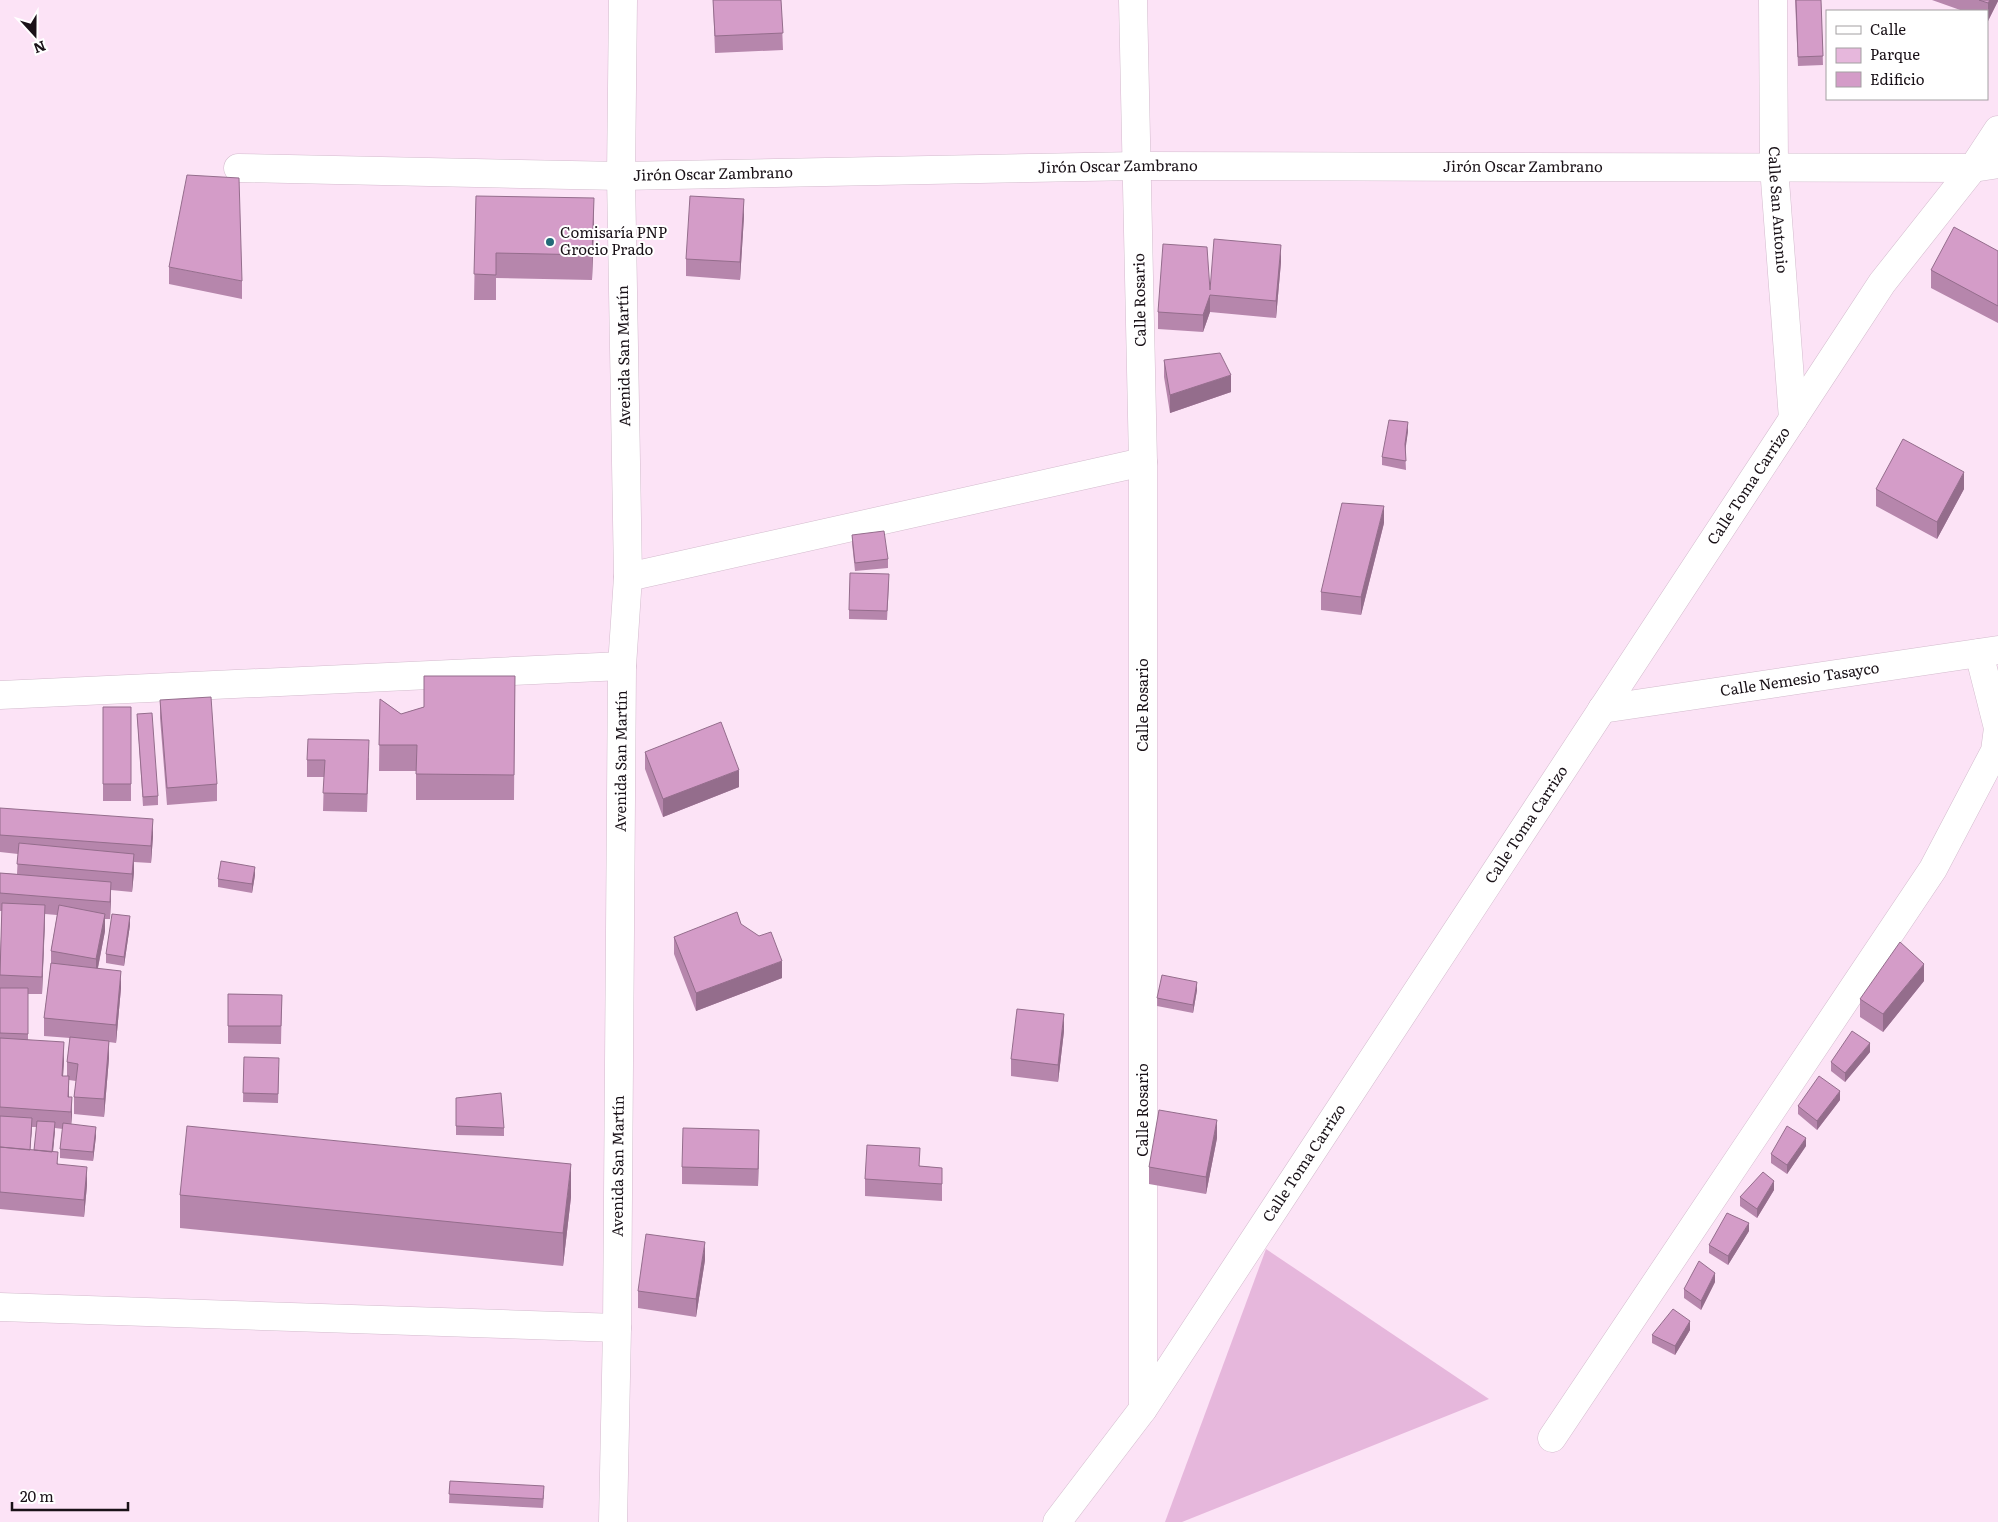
<svg xmlns="http://www.w3.org/2000/svg" width="1998" height="1522" font-family="Literata,serif">
<style>
.green{fill:#e6b7dc}
.lines{fill:none;stroke-linecap:round;stroke-linejoin:round}
.minor-casing{stroke:#d3bbcd;stroke-width:29}
.secondary-casing{stroke:#d3bbcd;stroke-width:29}
.minor{stroke:#fff;stroke-width:28}
.secondary{stroke:#fff;stroke-width:28}
.wall{fill:#b686ac;fill-rule:evenodd}
.shaded-wall{fill:#946d8c}
.building{fill:#d49cc8;stroke:#946d8c}
.poi-dot{fill:#236a78;stroke:#fff;stroke-width:2}
.labels{text-anchor:middle;stroke-width:4;stroke-linejoin:round;paint-order:stroke}
.street-label{font-size:15px;fill:#191117;stroke:#fff}
.poi-label{font-size:15px;fill:#191117;stroke:#fff;text-anchor:start}
</style>
<rect width="100%" height="100%" fill="#fce3f6"/>
<path class="green" d="M 1266,1249 L 1489,1399 L 1182,1522 L 1165,1522 Z"/>
<g class="lines">
<g class="minor-casing">
<g id="minor">
<path id="s1" d="M 1773,0 L 1774,167 L 1793,419"/>
<path id="s2" d="M 238,168 L 621,176 L 1138,166 L 1973,168 L 1998,164"/>
<path d="M 628,577 L 1143,462"/>
<path d="M 0,695 L 622,666"/>
<path id="s3" d="M 1602,709 L 1998,650"/>
<path d="M 0,1307 L 617,1328"/>
<path id="s4" d="M 1143,1409 L 1882,283 L 1973,168 L 1998,130"/>
<path d="M 1552,1438 L 1933,869 L 1995,751 L 1998,728 L 1979,653"/>
</g>
</g>
<g class="secondary-casing">
<g id="secondary">
<path id="s5" d="M 613,1522 L 617,1328 L 622,666 L 628,577 L 621,176 L 623,0"/>
<path d="M 1057,1522 L 1143,1409 L 1143,462 L 1133,0"/>
</g>
</g>
<use href="#minor" class="minor"/>
<use href="#secondary" class="secondary"/>
</g>
<path class="wall" d="M 713,0 L 781,0 L 783,50 L 715,53 Z
M 1795,0 L 1821,0 L 1823,65 L 1798,66 Z
M 1932,0 L 1998,0 L 1998,1 L 1988,21 L 1987,20 L 1987,11 L 1963,11 Z
M 476,196 L 594,224 L 592,280 L 496,278 L 496,300 L 474,300 Z
M 744,216 L 740,280 L 686,276 L 686,259 Z
M 1998,251 L 1998,323 L 1931,288 L 1931,270 Z
M 1281,262 L 1276,318 L 1210,312 L 1203,332 L 1158,329 L 1158,312 L 1210,290 Z
M 169,267 L 242,281 L 242,299 L 169,284 Z
M 1164,360 L 1231,392 L 1170,413 L 1164,377 Z
M 1408,431 L 1405,449 L 1406,470 L 1382,465 L 1382,457 Z
M 1876,489 L 1964,489 L 1937,539 L 1876,506 Z
M 1384,523 L 1361,615 L 1321,610 L 1321,592 Z
M 852,535 L 888,559 L 888,568 L 855,571 L 852,543 Z
M 889,583 L 887,620 L 849,619 L 849,610 Z
M 515,676 L 514,800 L 416,800 L 416,771 L 379,771 L 380,699 L 401,714 L 424,707 Z
M 160,700 L 217,784 L 217,801 L 167,805 L 160,718 Z
M 103,707 L 131,707 L 131,801 L 103,801 Z
M 137,714 L 158,796 L 158,805 L 143,806 Z
M 645,752 L 739,787 L 663,817 L 645,769 Z
M 369,758 L 367,812 L 323,811 L 324,777 L 307,777 L 307,760 Z
M 0,808 L 153,836 L 151,863 L 134,862 L 134,872 L 132,892 L 111,890 L 110,919 L 105,919 L 105,931 L 98,968 L 121,988 L 116,1043 L 109,1042 L 109,1058 L 104,1117 L 74,1114 L 74,1097 L 76,1081 L 69,1080 L 69,1097 L 72,1114 L 71,1124 L 96,1136 L 93,1161 L 60,1158 L 60,1149 L 63,1129 L 55,1128 L 53,1152 L 58,1164 L 87,1185 L 84,1217 L 0,1209 L 0,962 L 2,911 L 0,911 L 0,873 L 17,874 L 18,854 L 0,852 ZM 45,914 L 57,915 L 51,951 L 51,963 L 44,1018 L 44,1036 L 70,1038 L 67,1062 L 67,1076 L 63,1076 L 64,1060 L 28,1040 L 28,994 L 42,994 ZM 32,1127 L 37,1127 L 34,1150 L 30,1150 Z
M 255,875 L 252,893 L 218,887 L 218,879 Z
M 741,924 L 782,978 L 696,1011 L 674,954 L 674,937 Z
M 130,925 L 124,966 L 106,963 L 106,954 Z
M 1924,981 L 1883,1032 L 1860,1017 L 1860,999 Z
M 1197,990 L 1193,1013 L 1157,1006 L 1157,998 Z
M 228,994 L 282,995 L 281,1044 L 228,1043 Z
M 1064,1031 L 1058,1082 L 1011,1076 L 1011,1059 Z
M 1870,1052 L 1845,1082 L 1831,1071 L 1831,1062 Z
M 244,1057 L 279,1067 L 278,1103 L 243,1102 Z
M 456,1098 L 504,1128 L 504,1136 L 456,1135 Z
M 1840,1100 L 1817,1130 L 1798,1114 L 1798,1106 Z
M 1217,1138 L 1206,1194 L 1149,1184 L 1149,1167 Z
M 1806,1146 L 1787,1174 L 1771,1163 L 1771,1154 Z
M 759,1147 L 758,1186 L 682,1184 L 682,1167 Z
M 920,1166 L 942,1168 L 942,1201 L 865,1196 L 865,1179 Z
M 1774,1190 L 1757,1218 L 1740,1206 L 1740,1197 Z
M 180,1195 L 571,1197 L 563,1266 L 180,1228 Z
M 1749,1231 L 1728,1265 L 1709,1253 L 1709,1245 Z
M 705,1260 L 696,1317 L 638,1308 L 638,1291 Z
M 1715,1282 L 1701,1310 L 1684,1298 L 1684,1289 Z
M 1690,1330 L 1675,1355 L 1652,1343 L 1652,1335 Z
M 450,1481 L 544,1495 L 543,1508 L 449,1503 Z"/>
<path class="shaded-wall" d="M 1990,0 L 1998,0 L 1998,1 L 1988,21 L 1988,3 Z
M 594,198 L 594,224 L 592,280 L 592,255 Z
M 744,199 L 744,216 L 740,280 L 740,262 Z
M 1281,245 L 1281,262 L 1276,318 L 1276,301 Z
M 1210,295 L 1210,312 L 1203,332 L 1203,315 Z
M 1231,375 L 1231,392 L 1170,413 L 1170,395 Z
M 1408,422 L 1408,431 L 1405,453 L 1405,444 Z
M 1964,472 L 1964,489 L 1937,539 L 1937,522 Z
M 1384,506 L 1384,523 L 1361,615 L 1361,597 Z
M 739,770 L 739,787 L 663,817 L 663,799 Z
M 153,819 L 153,836 L 151,863 L 151,846 Z
M 134,854 L 134,872 L 132,892 L 132,874 Z
M 255,867 L 255,875 L 252,893 L 252,884 Z
M 111,882 L 111,899 L 110,919 L 110,902 Z
M 45,905 L 45,922 L 42,994 L 42,977 Z
M 105,914 L 105,931 L 96,977 L 96,959 Z
M 130,916 L 130,925 L 124,966 L 124,957 Z
M 782,961 L 782,978 L 696,1011 L 696,993 Z
M 1924,964 L 1924,981 L 1883,1032 L 1883,1014 Z
M 121,971 L 121,988 L 116,1043 L 116,1025 Z
M 1197,982 L 1197,990 L 1193,1013 L 1193,1005 Z
M 1064,1014 L 1064,1031 L 1058,1082 L 1058,1065 Z
M 109,1041 L 109,1058 L 104,1117 L 104,1099 Z
M 64,1042 L 64,1060 L 62,1093 L 62,1076 Z
M 1870,1043 L 1870,1052 L 1845,1082 L 1845,1073 Z
M 69,1076 L 69,1093 L 68,1114 L 68,1097 Z
M 1840,1091 L 1840,1100 L 1817,1130 L 1817,1121 Z
M 72,1097 L 72,1114 L 71,1129 L 71,1112 Z
M 32,1118 L 32,1127 L 29,1161 L 29,1153 Z
M 1217,1120 L 1217,1138 L 1206,1194 L 1206,1177 Z
M 55,1122 L 55,1131 L 52,1161 L 52,1152 Z
M 96,1127 L 96,1136 L 93,1161 L 93,1152 Z
M 759,1130 L 759,1147 L 758,1186 L 758,1169 Z
M 1806,1138 L 1806,1146 L 1787,1174 L 1787,1165 Z
M 571,1164 L 571,1197 L 563,1266 L 563,1233 Z
M 87,1167 L 87,1185 L 84,1217 L 84,1200 Z
M 1774,1181 L 1774,1190 L 1757,1218 L 1757,1209 Z
M 1749,1223 L 1749,1231 L 1728,1265 L 1728,1256 Z
M 705,1242 L 705,1260 L 696,1317 L 696,1299 Z
M 1715,1273 L 1715,1282 L 1701,1310 L 1701,1301 Z
M 1690,1321 L 1690,1330 L 1675,1355 L 1675,1346 Z"/>
<path class="building" d="M 713,0 L 781,0 L 783,33 L 715,36 Z
M 1796,0 L 1821,0 L 1823,56 L 1798,57 Z
M 1979,0 L 1990,0 L 1988,3 Z
M 187,175 L 239,178 L 242,281 L 169,267 Z
M 476,196 L 594,198 L 592,255 L 496,253 L 496,275 L 474,274 Z
M 690,196 L 744,199 L 740,262 L 686,259 Z
M 1954,227 L 1998,251 L 1998,306 L 1931,270 Z
M 1214,239 L 1281,245 L 1276,301 L 1210,295 L 1203,315 L 1158,312 L 1163,244 L 1207,247 L 1210,290 Z
M 1220,353 L 1231,375 L 1170,395 L 1164,360 Z
M 1389,420 L 1408,422 L 1405,444 L 1406,461 L 1382,457 Z
M 1903,439 L 1964,472 L 1937,522 L 1876,489 Z
M 1342,503 L 1384,506 L 1361,597 L 1321,592 Z
M 884,531 L 888,559 L 855,563 L 852,535 Z
M 850,573 L 889,574 L 887,611 L 849,610 Z
M 424,676 L 515,676 L 514,775 L 416,774 L 417,745 L 379,745 L 380,699 L 401,714 L 424,707 Z
M 211,697 L 217,784 L 167,788 L 160,700 Z
M 103,707 L 131,707 L 131,784 L 103,784 Z
M 152,713 L 158,796 L 143,797 L 137,714 Z
M 721,722 L 739,770 L 663,799 L 645,752 Z
M 308,739 L 369,740 L 367,794 L 323,793 L 325,760 L 307,760 Z
M 0,808 L 153,819 L 151,846 L 0,835 Z
M 19,843 L 134,854 L 132,874 L 17,864 Z
M 221,861 L 255,867 L 252,884 L 218,879 Z
M 0,873 L 111,882 L 110,902 L 0,893 Z
M 2,903 L 45,905 L 42,977 L 0,975 Z
M 59,905 L 105,914 L 96,959 L 51,951 Z
M 737,912 L 741,924 L 759,936 L 771,932 L 782,961 L 696,993 L 674,937 Z
M 112,914 L 130,916 L 124,957 L 106,954 Z
M 1900,942 L 1924,964 L 1883,1014 L 1860,999 Z
M 51,963 L 121,971 L 116,1025 L 44,1018 Z
M 1162,975 L 1197,982 L 1193,1005 L 1157,998 Z
M 0,988 L 28,988 L 28,1034 L 0,1033 Z
M 228,994 L 282,995 L 281,1026 L 228,1026 Z
M 1017,1009 L 1064,1014 L 1058,1065 L 1011,1059 Z
M 1852,1031 L 1870,1043 L 1845,1073 L 1831,1062 Z
M 70,1037 L 109,1041 L 104,1099 L 74,1097 L 78,1064 L 67,1062 Z
M 0,1038 L 64,1042 L 62,1076 L 69,1076 L 68,1097 L 72,1097 L 71,1112 L 0,1107 Z
M 244,1057 L 279,1058 L 278,1094 L 243,1093 Z
M 1819,1076 L 1840,1091 L 1817,1121 L 1798,1106 Z
M 501,1093 L 504,1128 L 456,1126 L 456,1098 Z
M 1159,1110 L 1217,1120 L 1206,1177 L 1149,1167 Z
M 0,1116 L 32,1118 L 30,1150 L 0,1147 Z
M 37,1121 L 55,1122 L 52,1152 L 34,1150 Z
M 63,1123 L 96,1127 L 93,1152 L 60,1149 Z
M 187,1126 L 571,1164 L 563,1233 L 180,1195 Z
M 1787,1126 L 1806,1138 L 1787,1165 L 1771,1154 Z
M 683,1128 L 759,1130 L 758,1169 L 682,1167 Z
M 867,1145 L 920,1148 L 919,1166 L 942,1168 L 942,1184 L 865,1179 Z
M 0,1147 L 58,1152 L 57,1164 L 87,1167 L 84,1200 L 0,1192 Z
M 1763,1172 L 1774,1181 L 1757,1209 L 1740,1197 Z
M 1727,1213 L 1749,1223 L 1728,1256 L 1709,1245 Z
M 646,1234 L 705,1242 L 696,1299 L 638,1291 Z
M 1699,1261 L 1715,1273 L 1701,1301 L 1684,1289 Z
M 1673,1309 L 1690,1321 L 1675,1346 L 1652,1335 Z
M 450,1481 L 544,1486 L 543,1499 L 449,1494 Z"/>
<circle class="poi-dot" cx="550" cy="242" r="5"/>
<g class="labels">
<g class="street-label">
<text dy="5" stroke="none"><textPath href="#s2" startOffset="880">Jirón Oscar Zambrano</textPath></text>
<text dy="5" stroke="none"><textPath href="#s2" startOffset="1285">Jirón Oscar Zambrano</textPath></text>
<text dy="5" stroke="none"><textPath href="#s2" startOffset="475">Jirón Oscar Zambrano</textPath></text>
<text dy="5" stroke="none"><textPath href="#s1" startOffset="210">Calle San Antonio</textPath></text>
<text transform="translate(1140 300) rotate(-91)" y="5">Calle Rosario</text>
<text transform="translate(624 356) rotate(-91)" y="5">Avenida San Martín</text>
<text dy="5" stroke="none"><textPath href="#s4" startOffset="1104">Calle Toma Carrizo</textPath></text>
<text dy="5" stroke="none"><textPath href="#s3" startOffset="200">Calle Nemesio Tasayco</textPath></text>
<text transform="translate(1143 705) rotate(-90)" y="5">Calle Rosario</text>
<text dy="5" stroke="none"><textPath href="#s5" startOffset="761">Avenida San Martín</textPath></text>
<text dy="5" stroke="none"><textPath href="#s4" startOffset="699">Calle Toma Carrizo</textPath></text>
<text transform="translate(1143 1110) rotate(-90)" y="5">Calle Rosario</text>
<text dy="5" stroke="none"><textPath href="#s4" startOffset="294">Calle Toma Carrizo</textPath></text>
<text dy="5" stroke="none"><textPath href="#s5" startOffset="356">Avenida San Martín</textPath></text>
</g>
<g class="poi-label">
<text x="560" y="238">Comisaría PNP<tspan x="560" dy="17">Grocio Prado</tspan></text>
</g>
</g>
<rect x="1826" y="10" width="162" height="90" fill="#ffffff" stroke="#a3a0a2"/>
<rect x="1836" y="26" width="25" height="8" fill="#ffffff" stroke="#a3a0a2"/>
<text x="1870" y="35" font-size="15" fill="#191117">Calle</text>
<rect x="1836" y="48" width="25" height="15" fill="#e6b7dc" stroke="#a3a0a2"/>
<text x="1870" y="60" font-size="15" fill="#191117">Parque</text>
<rect x="1836" y="72" width="25" height="15" fill="#d49cc8" stroke="#a3a0a2"/>
<text x="1870" y="85" font-size="15" fill="#191117">Edificio</text>
<g transform="translate(35 35) rotate(159)" stroke="#ffffff" stroke-width="4" paint-order="stroke">
<path d="M0-4L9 19L0 12L-9 19Z" fill="#191117"/>
<text y="-8" font-size="14" font-weight="bold" text-anchor="middle" fill="#191117">N</text>
</g>
<path d="M12 1502v8h116v-8" fill="none" stroke="#191117" stroke-width="2.5"/>
<text x="20" y="1502" font-size="15" fill="#191117" stroke="#ffffff" stroke-width="4" paint-order="stroke">20 m</text>
</svg>
